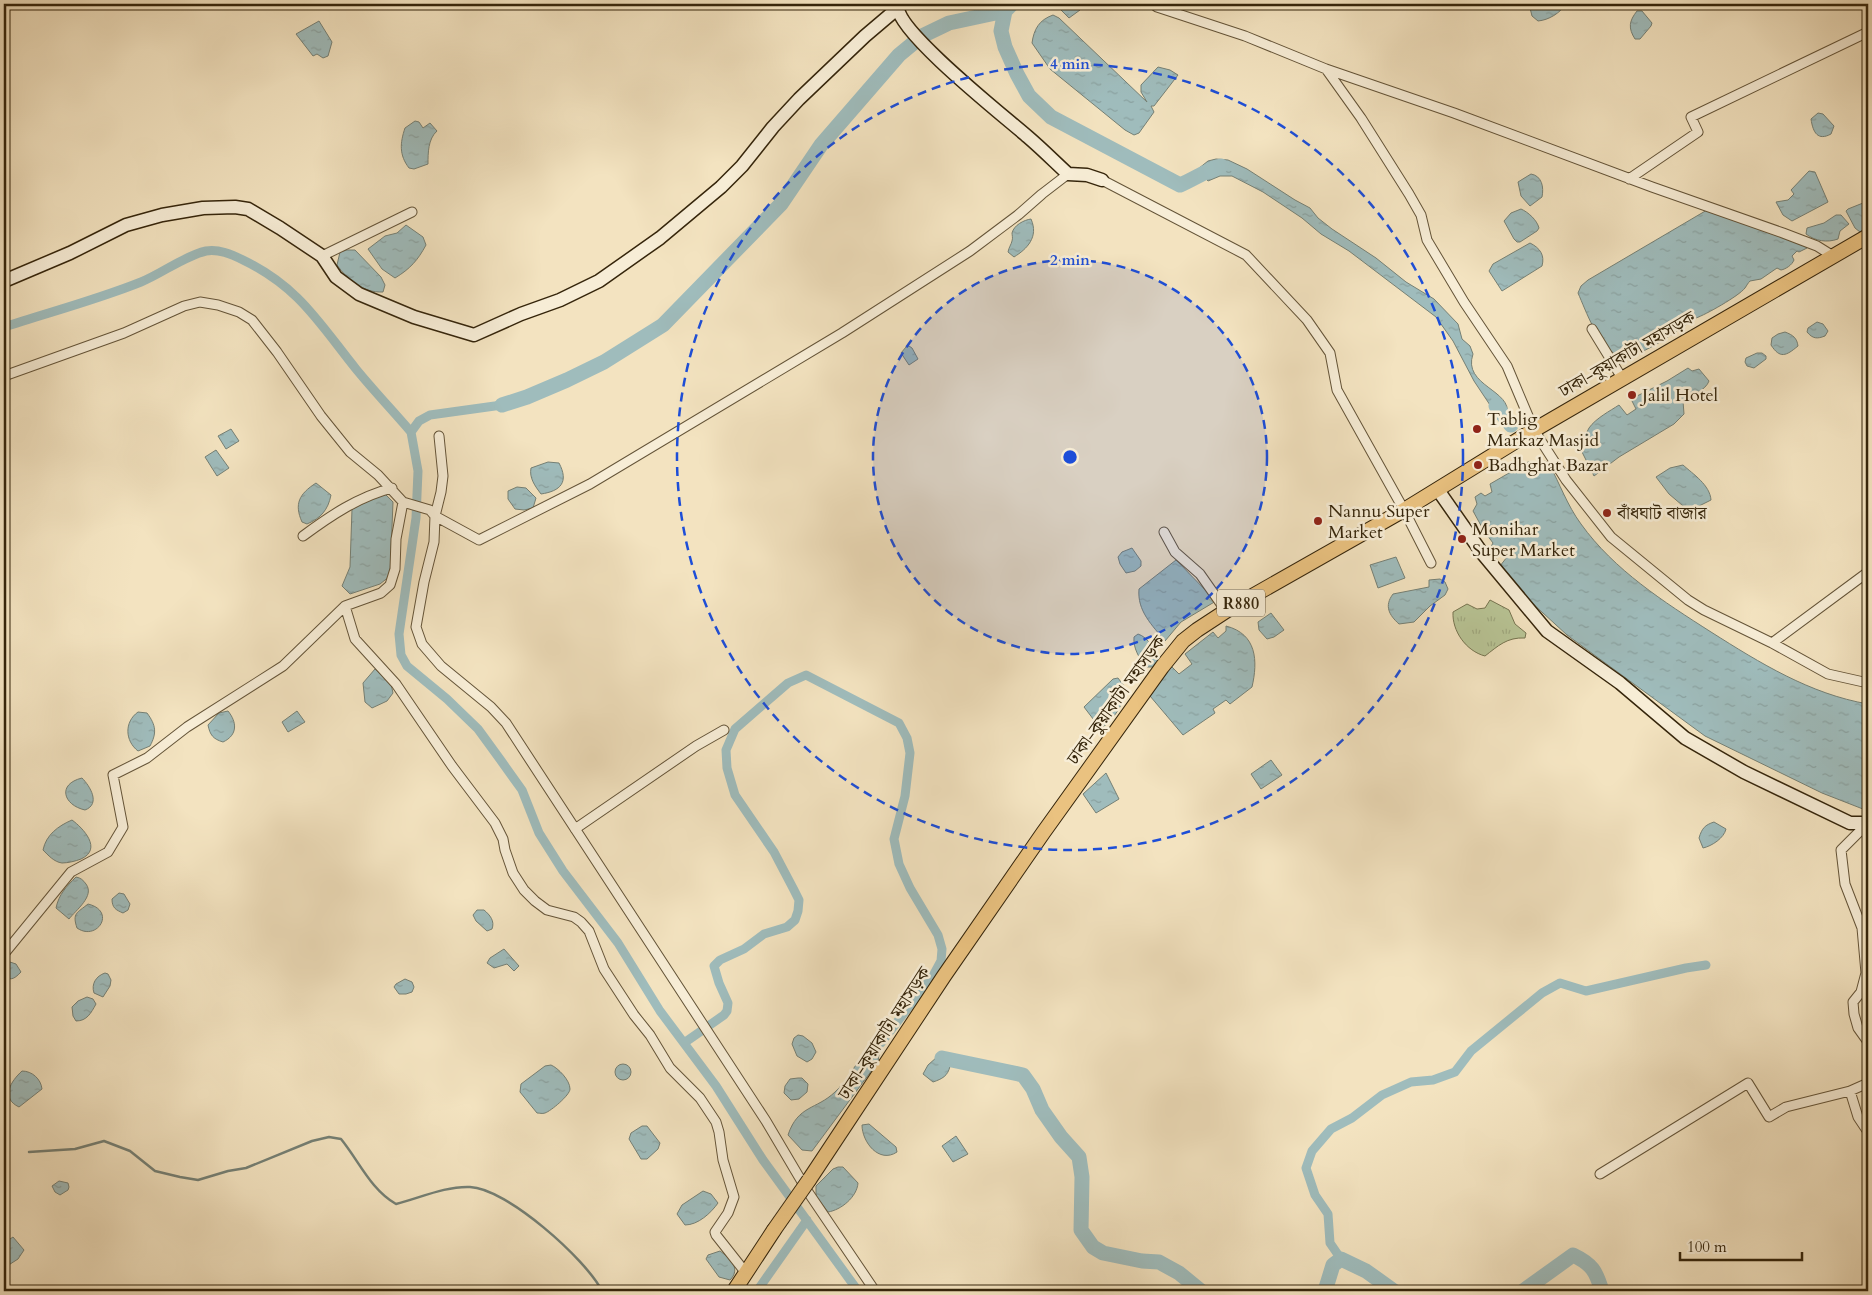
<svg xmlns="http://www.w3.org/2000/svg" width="1872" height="1295" font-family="Cardo,'Noto Serif Bengali',serif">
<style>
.grass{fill:url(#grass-tufts);stroke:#767450}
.water{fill:url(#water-ripples);stroke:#758075}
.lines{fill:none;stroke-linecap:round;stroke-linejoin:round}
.stream{stroke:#758075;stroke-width:2.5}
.canal{stroke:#9fbcbc;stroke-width:9}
.river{stroke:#9fbcbc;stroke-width:15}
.street-casing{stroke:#645438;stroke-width:11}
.secondary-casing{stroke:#35250b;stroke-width:15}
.primary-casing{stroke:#35250b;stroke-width:16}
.street{stroke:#f7edd6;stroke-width:9}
.secondary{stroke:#f7edd6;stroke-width:12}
.primary{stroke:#eac280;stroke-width:14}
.primary-bridge-casing{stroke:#35250b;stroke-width:16;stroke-linecap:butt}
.primary-bridge{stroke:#eac280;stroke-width:14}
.ring{fill:none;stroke:#1d4ed8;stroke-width:2.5;stroke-dasharray:9 6}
.poi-dot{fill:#8f2418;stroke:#f7edd6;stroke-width:2}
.labels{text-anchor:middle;stroke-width:5;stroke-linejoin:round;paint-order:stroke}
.shield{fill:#f7edd6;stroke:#6f6148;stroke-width:1}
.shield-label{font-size:16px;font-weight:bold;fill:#35250b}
.street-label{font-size:18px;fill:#35250b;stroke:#f7edd6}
.poi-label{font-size:18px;fill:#35250b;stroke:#f7edd6;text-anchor:start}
.centre{fill:#1d4ed8;stroke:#f7edd6;stroke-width:2.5}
.ring-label{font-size:15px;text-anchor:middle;font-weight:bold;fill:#1d4ed8;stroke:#f7edd6;stroke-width:5;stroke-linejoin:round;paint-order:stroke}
</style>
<defs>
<pattern id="grass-tufts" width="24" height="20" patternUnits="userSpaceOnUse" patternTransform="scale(1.25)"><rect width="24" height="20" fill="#b8c495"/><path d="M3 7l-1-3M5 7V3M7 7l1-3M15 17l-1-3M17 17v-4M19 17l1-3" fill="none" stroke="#9fa87f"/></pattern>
<pattern id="water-ripples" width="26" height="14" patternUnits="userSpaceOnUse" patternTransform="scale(1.25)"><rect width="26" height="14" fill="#9fbcbc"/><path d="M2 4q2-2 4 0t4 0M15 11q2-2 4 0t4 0" fill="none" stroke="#8aa1a0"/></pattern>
</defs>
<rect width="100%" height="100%" fill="#f3e3c0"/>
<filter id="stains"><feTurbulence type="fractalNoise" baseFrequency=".004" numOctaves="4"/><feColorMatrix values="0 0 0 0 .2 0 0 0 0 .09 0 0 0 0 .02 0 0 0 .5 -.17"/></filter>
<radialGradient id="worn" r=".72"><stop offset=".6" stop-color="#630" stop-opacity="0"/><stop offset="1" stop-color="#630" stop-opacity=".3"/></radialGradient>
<path class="grass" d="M 1490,600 L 1509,610 L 1515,624 L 1526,633 L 1525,638 C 1507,637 1498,646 1485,656 C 1466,651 1452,631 1453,612 L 1467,604 L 1477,609 L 1485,608 Z"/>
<path class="water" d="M 1055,4 L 1078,4 L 1080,10 L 1069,18 Z
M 1529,4 L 1566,4 C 1560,13 1549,20 1538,21 L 1532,16 Z
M 1637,11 L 1642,11 L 1652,23 L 1651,26 L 1640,39 L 1635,39 C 1628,28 1629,21 1637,11 Z
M 1053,15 L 1059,18 L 1147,102 L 1141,92 L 1141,85 L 1158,67 L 1170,70 L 1178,75 L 1154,106 L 1151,106 L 1154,112 L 1139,133 L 1134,135 L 1125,130 L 1050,69 L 1032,43 C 1034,29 1039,20 1053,15 Z
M 319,21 L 332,42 L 328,56 L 323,58 L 317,54 L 313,56 L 296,34 Z
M 1818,113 L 1823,114 L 1834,126 L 1831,134 C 1818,141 1813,133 1811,119 Z
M 415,121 L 419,122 L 423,128 L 430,123 L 437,131 C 428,139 428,153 428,164 L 414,169 L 409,168 C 399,155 400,143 405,128 Z
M 1216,159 L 1228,160 L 1247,169 L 1295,200 L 1310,208 L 1318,218 L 1332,229 L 1376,258 L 1406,282 L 1434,299 L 1458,324 L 1462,339 L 1470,346 L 1473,354 C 1462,386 1513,390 1507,415 L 1509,421 L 1506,423 L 1503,418 L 1496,414 L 1474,381 L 1453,341 L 1436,317 L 1349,251 L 1321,234 L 1302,218 L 1263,192 L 1232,176 L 1220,176 L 1208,181 L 1198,169 L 1208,161 Z
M 1809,171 L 1815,172 L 1828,202 L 1792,221 L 1783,215 L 1776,202 L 1788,200 L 1794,194 L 1791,190 Z
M 1531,174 C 1542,176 1544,187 1542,197 L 1530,206 L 1521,196 L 1518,182 Z
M 1868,201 L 1868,228 L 1860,232 L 1855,228 L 1846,211 L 1848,209 Z
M 1521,209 C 1528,212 1537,220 1539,228 L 1537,231 L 1520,242 L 1517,242 L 1514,239 L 1504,221 L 1511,213 Z
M 1707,210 L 1800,242 L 1807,248 L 1799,252 L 1797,251 L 1792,256 L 1794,260 C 1792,265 1786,269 1781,270 L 1777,268 L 1761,279 L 1750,281 C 1748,283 1747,285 1745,288 C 1739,296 1705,315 1696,318 C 1680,328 1635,364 1617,355 C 1598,346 1586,311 1578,293 L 1581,286 L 1588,280 Z
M 1836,215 L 1841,215 L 1849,224 L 1840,231 L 1838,239 C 1827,243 1815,241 1806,234 L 1807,228 L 1824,223 Z
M 1031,219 C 1039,237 1027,249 1014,257 L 1008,252 C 1009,247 1011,245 1012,241 C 1013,238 1012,235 1012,233 C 1014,225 1024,220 1031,219 Z
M 406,225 L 423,237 L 426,245 C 418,260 410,269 395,278 L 382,269 L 368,249 L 385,236 L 397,233 Z
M 1530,243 C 1540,248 1545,255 1542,266 L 1502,291 L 1489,271 L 1493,264 Z
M 347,250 L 355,250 L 381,277 L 385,285 L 383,292 C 363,293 348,280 337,265 L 340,252 Z
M 1817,322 L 1823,324 L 1828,331 L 1825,336 C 1817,339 1813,339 1807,332 L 1808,328 Z
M 1785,332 C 1793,335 1797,338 1798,346 C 1786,356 1780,359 1771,345 L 1772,338 L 1778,334 Z
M 909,346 L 912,348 L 918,359 L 909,365 L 901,353 L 906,347 Z
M 1757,353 L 1762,353 L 1766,356 L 1766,359 L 1754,368 L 1747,366 L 1745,362 L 1746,358 Z
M 1688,368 L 1692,371 L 1699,369 L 1709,381 C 1706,390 1691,396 1683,401 L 1684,414 L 1674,424 L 1619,457 L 1594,476 L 1579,446 C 1583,440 1586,434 1589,428 C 1596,418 1610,411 1619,405 L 1627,415 L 1636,409 L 1631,399 L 1667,381 Z
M 231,429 L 239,441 L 226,449 L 218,436 Z
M 216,450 L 229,468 L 217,476 L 205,457 Z
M 1545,461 L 1549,464 C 1560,484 1567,505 1581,524 C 1614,570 1664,602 1711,632 C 1760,663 1810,694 1868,704 L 1868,811 L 1822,793 L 1705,736 L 1567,635 L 1519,591 L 1500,566 L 1507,557 L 1503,551 L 1498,552 L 1494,556 L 1489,550 L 1493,543 L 1484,531 L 1473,511 L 1477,504 L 1475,497 L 1481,493 L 1485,496 L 1492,492 L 1490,484 L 1528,462 L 1530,462 L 1536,466 Z
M 548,462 L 559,463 C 569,482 561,491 541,494 C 535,486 529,478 531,468 Z
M 1683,465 C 1693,474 1710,485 1711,500 L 1689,511 L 1669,494 L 1656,477 L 1670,468 Z
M 316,483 L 331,495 C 328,510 321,518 307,524 L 302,522 C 294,504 299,494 316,483 Z
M 517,487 L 526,488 L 536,498 L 533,508 L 524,510 L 515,509 L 508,499 L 508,491 Z
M 384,493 L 393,502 L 390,576 L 380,584 L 350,594 L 342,586 L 350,567 L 352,509 Z
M 1132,548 L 1141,561 L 1141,566 L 1135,571 L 1126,573 L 1120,564 L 1118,557 L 1122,552 Z
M 1396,557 L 1405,578 L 1378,588 L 1370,565 Z
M 1176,560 L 1216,601 L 1181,622 L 1165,641 C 1152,625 1137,611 1139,589 Z
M 1440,579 L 1445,582 L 1448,589 L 1445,595 L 1430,606 L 1414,622 L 1399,624 C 1389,615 1384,606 1393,594 L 1429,587 L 1429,580 Z
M 1271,613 L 1284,630 L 1274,637 L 1267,639 L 1259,630 L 1258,622 Z
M 1226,626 C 1257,634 1258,661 1252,687 L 1230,704 L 1226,700 L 1213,709 L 1215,713 L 1183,735 L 1150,696 L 1171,666 L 1179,674 L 1192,664 L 1185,654 L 1213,632 L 1218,638 L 1226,631 Z
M 1138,634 C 1148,637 1156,651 1159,660 L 1155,667 L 1146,667 C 1139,658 1133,648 1134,637 Z
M 375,669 L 391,684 L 393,693 L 387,701 L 372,708 L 365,702 L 363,683 Z
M 1118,678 L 1127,690 C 1124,702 1112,724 1100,728 L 1084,707 L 1113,679 Z
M 228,711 C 237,722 238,735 223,742 C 213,739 210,735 208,725 L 219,713 Z
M 297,711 L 305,722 L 288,732 L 282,722 Z
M 138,712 L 147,713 C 156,725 157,733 150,746 L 138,751 C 125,741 124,722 138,712 Z
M 1271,760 L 1282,775 L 1261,789 L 1251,774 Z
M 1106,773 L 1119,799 L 1096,813 L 1083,794 Z
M 82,778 C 90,786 101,804 85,810 C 63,805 57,784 82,778 Z
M 72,820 C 83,828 103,849 81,859 C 76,861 68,863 62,863 C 54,862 48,855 43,850 C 46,835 58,826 72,820 Z
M 1714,822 L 1726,829 C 1724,838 1712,846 1703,848 L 1699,838 C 1702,828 1705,825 1714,822 Z
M 76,877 C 81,878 83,880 86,884 C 95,896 76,910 69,919 L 56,908 C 59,894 66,887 76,877 Z
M 119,893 L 124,894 L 130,904 L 128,910 L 123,913 C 116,910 112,908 112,899 Z
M 88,904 C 117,911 97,942 77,928 C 72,913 77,913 88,904 Z
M 477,910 L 484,910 C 490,915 495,921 492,929 L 487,931 L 476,921 L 473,915 Z
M 504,949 L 519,966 L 514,971 L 507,964 L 494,968 L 487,963 L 490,958 Z
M 10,962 L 16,964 L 21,972 C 15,978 12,981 4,977 L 4,967 Z
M 105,973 L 108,974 L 111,980 L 110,986 L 103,997 L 94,993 C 91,984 96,976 105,973 Z
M 405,979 L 412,982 L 414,987 L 412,992 L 406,994 L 399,994 L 394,987 L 396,984 Z
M 87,997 L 93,999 L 96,1004 C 91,1013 87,1021 76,1021 L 73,1016 L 72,1007 L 78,1001 Z
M 798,1035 L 803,1036 L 812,1043 L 816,1052 L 812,1059 L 807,1062 L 797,1056 L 792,1044 L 794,1038 Z
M 870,1047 L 879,1054 L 878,1062 L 812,1151 L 802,1150 L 788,1135 C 798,1105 816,1110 835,1092 C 847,1081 856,1064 865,1051 Z
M 937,1057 L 944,1060 L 950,1066 C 948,1076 942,1079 933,1082 L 923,1074 L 928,1065 Z
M615 1072a8 8 0 1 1 16 0a8 8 0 1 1-16 0Z
M 551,1065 C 558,1068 570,1080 570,1089 C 570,1095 551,1111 545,1113 C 542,1114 540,1113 537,1113 L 520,1092 L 521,1084 L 545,1066 Z
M 22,1071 C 32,1071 41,1079 42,1089 L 19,1107 C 0,1098 11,1081 22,1071 Z
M 798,1078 L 802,1078 L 808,1084 L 807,1092 L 799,1099 L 791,1100 L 784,1093 L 785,1086 L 790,1079 Z
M 869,1124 L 896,1147 L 897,1152 C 879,1164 862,1142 862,1125 Z
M 642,1126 L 647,1126 L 660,1143 L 658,1149 L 647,1159 L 641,1159 L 629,1139 L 631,1133 Z
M 956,1136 L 968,1154 L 953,1162 L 942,1146 Z
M 838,1167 L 843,1167 L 858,1183 C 857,1197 841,1210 828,1212 L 816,1196 L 816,1186 L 833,1169 Z
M 59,1181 L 68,1183 L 69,1187 L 68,1190 L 60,1195 L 55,1192 L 52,1186 Z
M 703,1191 L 711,1194 L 718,1203 C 711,1213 698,1225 685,1225 L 677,1214 L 682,1205 Z
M 13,1237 L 24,1250 L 18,1259 L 4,1268 L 4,1243 Z
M 720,1251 C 731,1259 741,1269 730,1280 L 719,1277 L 706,1259 L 708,1255 Z"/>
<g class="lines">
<path class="stream" d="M 29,1152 L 75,1149 L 104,1141 L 130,1151 L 155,1171 L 180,1177 L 198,1180 L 228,1171 L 246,1168 L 312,1141 L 329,1137 L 341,1139 C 359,1161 371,1190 396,1204 C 420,1198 445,1186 470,1187 C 506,1188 586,1259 602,1291"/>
<path class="canal" d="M 4,327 C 50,312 96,300 141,282 C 163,273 184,256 206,251 C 219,249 231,254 243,260 C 299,287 319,323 356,369 C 374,391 393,411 411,432
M 502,405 L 430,415 L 419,421 L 411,432 L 418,471 L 416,518 L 399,634 L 401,655 L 407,666 L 447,699 L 478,729 L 502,762 L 522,790 L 539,833 L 563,871 L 618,943 L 660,1011 L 716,1086 L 763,1160 L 858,1291
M 684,1043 L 724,1015 L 727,1011 L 728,1003 L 719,983 L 714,966 L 720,960 L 744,949 L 764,934 L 787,927 L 795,920 L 798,911 L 799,900 L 794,890 L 774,852 L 735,795 L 727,768 L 726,750 L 735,729 L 788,683 L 806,675 L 899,723 L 907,738 L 910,753 L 905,796 L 894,839 L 899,864 L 910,888 L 938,935 L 942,949 L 941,961 L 934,974 L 881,1043
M 1341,1259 L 1330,1243 L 1328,1214 L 1315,1195 L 1306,1168 L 1312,1151 L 1331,1129 L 1352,1118 L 1382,1095 L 1411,1082 L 1433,1080 L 1455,1072 L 1471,1051 L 1542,993 L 1560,983 L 1586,991 L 1686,968 L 1706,965
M 757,1291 L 807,1220"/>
<path class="river" d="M 1005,11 L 1001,31 L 1005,47 L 1017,74 L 1029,96 L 1051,117 L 1180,185 C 1194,179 1207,170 1221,166
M 502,405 L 527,397 L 567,380 L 604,362 L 663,325 L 781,204 L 821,145 L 899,55 L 922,36 L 949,23 L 1005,11 L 1011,5
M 1496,406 L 1511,425
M 942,1058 L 1023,1075 L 1033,1089 L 1042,1110 L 1061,1137 L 1079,1157 L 1082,1177 L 1081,1230 L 1093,1247 L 1103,1253 L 1142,1261 L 1159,1262 L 1179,1273 L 1201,1291
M 1325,1291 L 1333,1265 L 1341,1259 L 1366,1271 L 1394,1291
M 1523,1291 L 1573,1255 C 1592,1264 1596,1271 1602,1291"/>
<g class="street-casing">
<path id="street" d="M 1153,4 L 1157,7 L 1245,36 L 1326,69 L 1454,113 L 1652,187 L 1783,233 L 1817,246 L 1833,256
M 1326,69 L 1361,118 L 1409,194 L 1421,215 L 1427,240 L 1464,302 L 1507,366 L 1534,430 L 1566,480 L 1611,537 L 1688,600 L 1704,610 L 1772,643 L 1828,674 L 1868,683
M 1629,179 L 1698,132 L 1691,117 L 1868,32
M 1102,180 L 1246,255 L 1307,320 L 1330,353 L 1337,390 L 1404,510 L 1431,563
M 322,256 L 412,212
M 1592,329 L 1622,378
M 4,376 L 124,333 L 184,306 L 200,302 L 218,305 L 239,312 L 252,320 L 277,352 L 321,416 L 350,452 L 378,475 L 403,502 L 430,510 L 435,516 L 479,540 L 590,484 L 842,333 L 970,251 L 1018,215 L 1042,194 L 1068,174
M 439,436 L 443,476 L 441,492 L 435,516 L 434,542 L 424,582 L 416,627 L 422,644 L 441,666 L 491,707 L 506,723 L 766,1121 L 808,1192 L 875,1291
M 403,502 L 396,539 L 395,569 L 390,585 L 381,593 L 345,606 L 355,639 L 396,684 L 452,766 L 495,823 L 503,839 L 505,850 L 513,873 L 524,890 L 535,901 L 547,910 L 574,917 L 581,922 L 589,931 L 604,969 L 634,1015 L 650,1035 L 670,1068 L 700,1098 L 716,1122 L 719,1132 L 723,1160 L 734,1197 L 728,1213 L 715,1232 L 716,1235 L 746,1273
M 1164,532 L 1175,552 L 1200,574 L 1226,611
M 303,536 C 330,516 358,497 392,488
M 1772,643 L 1868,572
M 1868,823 L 1841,850 L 1845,884 L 1862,928 L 1866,973 L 1861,992 L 1853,1002 L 1854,1014 L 1858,1028 L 1868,1042
M 575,829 L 696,746 L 724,730
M 4,954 L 71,872 L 108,852 L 123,827 L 113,775 L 147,758 L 187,727 L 283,666 L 345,606
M 1850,1091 L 1858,1117 L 1868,1132
M 1600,1174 L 1748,1083 L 1769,1117 L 1786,1107 L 1850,1091 L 1868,1083"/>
</g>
<g class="secondary-casing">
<path id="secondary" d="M 901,4 L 898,8 C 900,34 1004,116 1028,137 C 1042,149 1055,162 1068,174 L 1087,175 L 1102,180
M 4,281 L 70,253 L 126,225 L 162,215 L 203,208 L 235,207 L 248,209 L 280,228 L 322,256 L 336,277 L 359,294 L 414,317 L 474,335 L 521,314 L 560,300 L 599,281 L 660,238 L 721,187 L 742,166 L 773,127 L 799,99 L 865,36 L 898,8
M 1438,490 L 1482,553 L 1547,631 L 1620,683 L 1685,738 L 1744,772 L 1850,823 L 1868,823"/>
</g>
<g class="primary-casing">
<path id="primary" d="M 809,1180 L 944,976 L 1043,833 L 1162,667 L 1183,641 L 1197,630 L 1226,611 L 1404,510 L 1534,430 L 1868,236
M 734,1291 L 774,1230"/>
</g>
<use href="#street" class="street"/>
<use href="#secondary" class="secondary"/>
<use href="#primary" class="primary"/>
<g class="primary-bridge-casing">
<path id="primary-bridge" d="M 774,1230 L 809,1180"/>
</g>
<use href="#primary-bridge" class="primary-bridge"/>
</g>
<circle cx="1070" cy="457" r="197" fill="#1d4ed8" fill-opacity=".12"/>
<g class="ring">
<circle cx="1070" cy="457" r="197"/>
<circle cx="1070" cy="457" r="393"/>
</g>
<g class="poi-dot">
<circle cx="1632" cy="395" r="5"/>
<circle cx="1477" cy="429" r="5"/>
<circle cx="1478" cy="465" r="5"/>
<circle cx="1607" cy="513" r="5"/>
<circle cx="1318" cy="521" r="5"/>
<circle cx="1462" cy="539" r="5"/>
</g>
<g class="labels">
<rect class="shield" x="1217" y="589.5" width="48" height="27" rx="4"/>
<g class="shield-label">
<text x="1241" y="609">R880</text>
</g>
<g class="street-label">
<text transform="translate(1627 354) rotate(-30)" y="6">ঢাকা-কুয়াকাটা মহাসড়ক</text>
<text transform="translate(1116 700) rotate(-54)" y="6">ঢাকা-কুয়াকাটা মহাসড়ক</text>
<text transform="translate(884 1033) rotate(-57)" y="6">ঢাকা-কুয়াকাটা মহাসড়ক</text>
</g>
<g class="poi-label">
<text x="1642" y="401">Jalil Hotel</text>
<text x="1487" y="425">Tablig<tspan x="1487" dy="21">Markaz Masjid</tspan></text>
<text x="1488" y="471">Badhghat Bazar</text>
<text x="1328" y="517">Nannu Super<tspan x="1328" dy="21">Market</tspan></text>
<text x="1617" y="519">বাঁধঘাট বাজার</text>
<text x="1472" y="535">Monihar<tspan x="1472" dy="21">Super Market</tspan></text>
</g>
</g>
<circle cx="1070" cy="457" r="8" class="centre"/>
<g class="ring-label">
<text x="1070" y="69">4 min</text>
<text x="1070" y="265">2 min</text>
</g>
<rect width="1872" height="1295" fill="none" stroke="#f3e3c0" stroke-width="20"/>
<rect x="5" y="5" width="1862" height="1285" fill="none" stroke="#35250b" stroke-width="2.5"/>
<rect x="10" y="10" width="1852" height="1275" fill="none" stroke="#35250b"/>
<path d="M1680 1252v8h122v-8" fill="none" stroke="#35250b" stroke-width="2.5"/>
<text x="1687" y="1252" font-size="15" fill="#35250b" stroke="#f7edd6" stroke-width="4" paint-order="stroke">100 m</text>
<rect width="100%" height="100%" filter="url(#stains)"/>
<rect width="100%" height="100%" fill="url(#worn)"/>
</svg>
